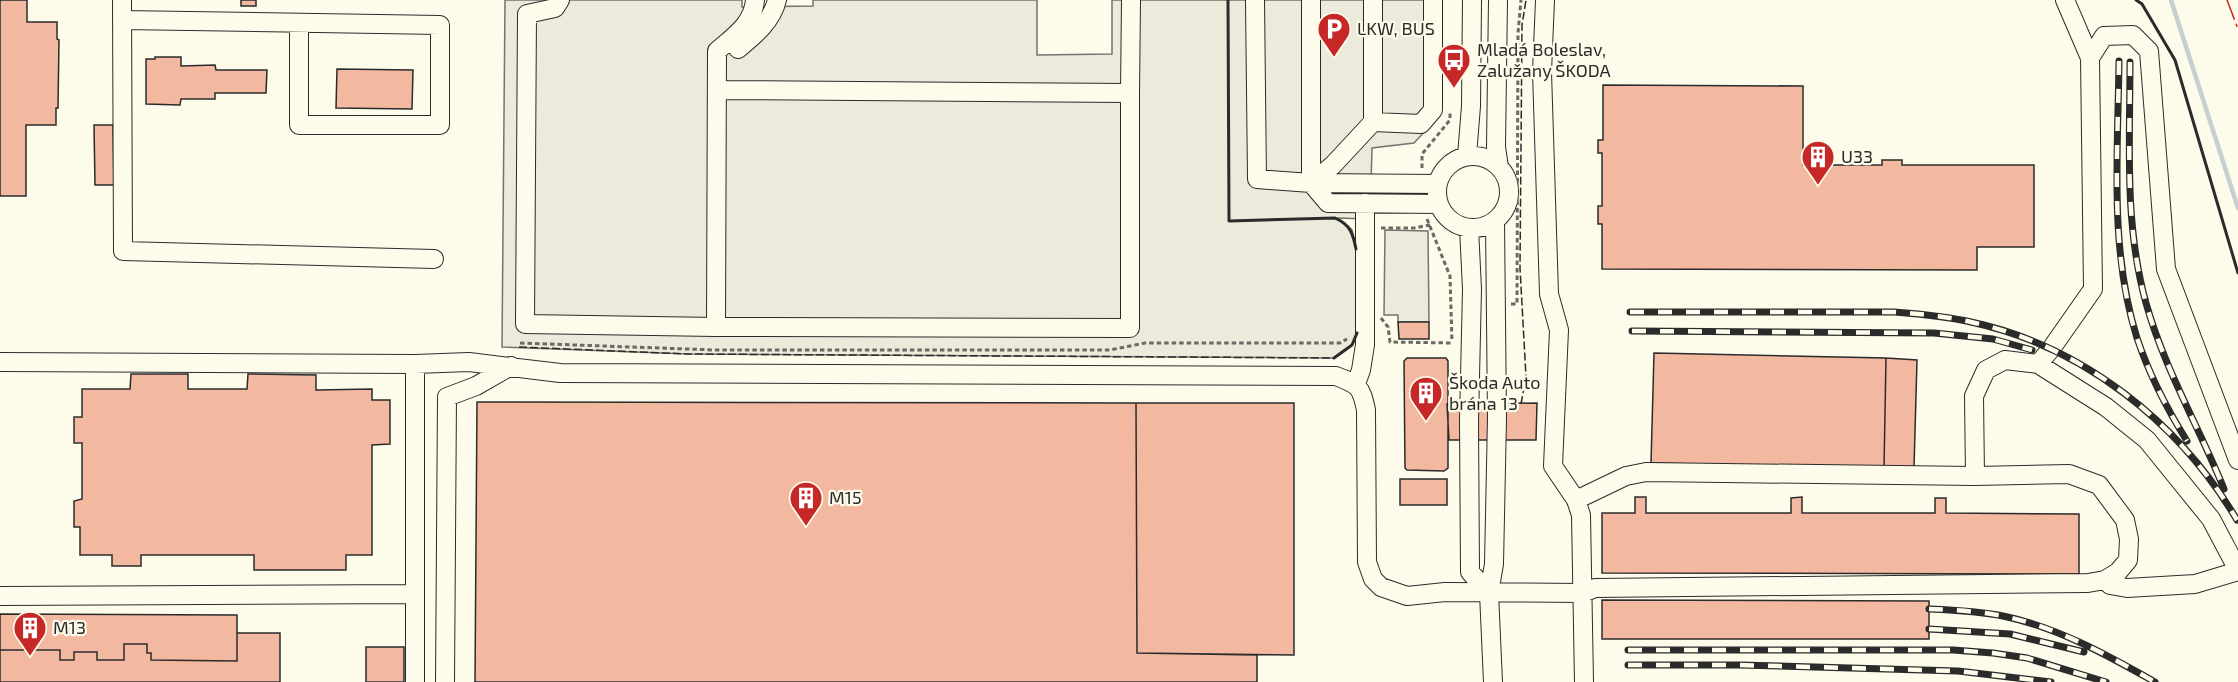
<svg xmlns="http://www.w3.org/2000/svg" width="2238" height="682" font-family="'Exo 2',sans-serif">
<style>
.parking{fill:#eceadb;stroke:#74746e;stroke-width:1.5}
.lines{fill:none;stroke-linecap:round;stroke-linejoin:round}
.stream{stroke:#c7d0d0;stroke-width:4.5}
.building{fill:#f2b8a0;stroke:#2b2b2b;stroke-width:1.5}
.minor-casing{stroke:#2b2b2b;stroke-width:20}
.path{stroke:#6a6964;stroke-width:3;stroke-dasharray:4.5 3;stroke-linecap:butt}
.minor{stroke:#fdfbea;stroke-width:18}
.rail-casing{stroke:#2b2b2b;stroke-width:7}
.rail{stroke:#fdfbea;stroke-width:4.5;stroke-dasharray:14;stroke-linecap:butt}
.fence{stroke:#2b2b2b;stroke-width:1.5;stroke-dasharray:8 3;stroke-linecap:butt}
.wall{stroke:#2b2b2b;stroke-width:3}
.power{stroke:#c62828;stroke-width:1.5;stroke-dasharray:21 4.5 3 4.5;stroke-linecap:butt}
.labels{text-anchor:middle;stroke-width:4.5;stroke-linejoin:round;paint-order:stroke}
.poi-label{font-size:18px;fill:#2b2b2b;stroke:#fdfbea;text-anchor:start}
</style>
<rect width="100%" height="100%" fill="#fdfbea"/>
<path class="parking" d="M 505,0 L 742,0 L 742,7 L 813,6 L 813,0 L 1037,0 L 1037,55 L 1112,54 L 1112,0 L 1441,0 L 1438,117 L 1414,143 L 1372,148 L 1370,219 L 1337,218 L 1344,222 L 1352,230 L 1356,247 L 1357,335 L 1352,345 L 1334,358 L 688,354 L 502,347 Z
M 1385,230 L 1428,231 L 1429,322 L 1398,322 L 1398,315 L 1384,315 Z"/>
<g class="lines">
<path class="stream" d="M 2171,0 L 2238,208"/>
</g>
<path class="building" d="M 0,0 L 27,0 L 27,22 L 57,22 L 57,39 L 59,40 L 58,108 L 56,108 L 56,125 L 26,125 L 26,196 L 0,196 Z
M 241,0 L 256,0 L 256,6 L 241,6 Z
M 155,57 L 181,57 L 181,66 L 215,65 L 216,70 L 267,70 L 266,93 L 215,93 L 215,99 L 181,99 L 180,105 L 146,104 L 146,59 L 155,59 Z
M 337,69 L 413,70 L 412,109 L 336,108 Z
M 1603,85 L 1803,86 L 1803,165 L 1882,165 L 1882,160 L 1902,160 L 1902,165 L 2034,165 L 2034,247 L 1977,247 L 1977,270 L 1602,269 L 1602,224 L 1598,224 L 1598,206 L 1602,206 L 1602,153 L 1598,153 L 1598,140 L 1603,140 Z
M 94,125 L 113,125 L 114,185 L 95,185 Z
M 1398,322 L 1429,322 L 1429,339 L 1399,339 Z
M 1654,353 L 1886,358 L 1884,468 L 1651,463 Z
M 1407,358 L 1446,358 L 1448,361 L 1448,468 L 1444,471 L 1407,470 L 1405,468 L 1404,361 Z
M 1886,358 L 1917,360 L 1914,468 L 1884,468 Z
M 131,374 L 188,374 L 188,389 L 247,389 L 248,374 L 316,375 L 316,390 L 372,389 L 372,400 L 390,400 L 390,444 L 372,445 L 372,555 L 346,555 L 346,570 L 254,570 L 254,555 L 141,555 L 141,566 L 112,566 L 112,555 L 80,555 L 80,527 L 74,527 L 74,501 L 82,499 L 82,443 L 74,443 L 74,417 L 82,417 L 82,389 L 130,389 Z
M 477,402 L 1136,403 L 1137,653 L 1257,655 L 1257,682 L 475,682 Z
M 1136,403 L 1294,403 L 1294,655 L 1137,653 Z
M 1537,403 L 1536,440 L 1449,440 L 1447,404 Z
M 1400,479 L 1447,479 L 1447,505 L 1400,505 Z
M 1635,497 L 1646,497 L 1646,513 L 1791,513 L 1791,498 L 1802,497 L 1802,513 L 1935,513 L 1935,498 L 1946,498 L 1946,513 L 2079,514 L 2079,574 L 1602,573 L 1602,513 L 1635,513 Z
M 1602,600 L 1929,601 L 1929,639 L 1602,639 Z
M 0,614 L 237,615 L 237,661 L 151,660 L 151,653 L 147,653 L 147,644 L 124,644 L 124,660 L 97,660 L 97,652 L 74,652 L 74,660 L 60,660 L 60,650 L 0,650 Z
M 237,633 L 280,633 L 280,682 L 0,682 L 0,650 L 60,650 L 60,660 L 74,660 L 74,652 L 97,652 L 97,660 L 124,660 L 124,644 L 147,644 L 147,653 L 151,653 L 151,660 L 237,661 Z
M 366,647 L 404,647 L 404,682 L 366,682 Z"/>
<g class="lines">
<g class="minor-casing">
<path id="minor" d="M 122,0 L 123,251 L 434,259
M 560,0 L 555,8 L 527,14 L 525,324 L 716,327 L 717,51 C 734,36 753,24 755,0
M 1255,0 L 1257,179 L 1311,183 L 1311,0
M 1498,0 L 1496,147 L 1499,167
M 1545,0 L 1542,72 L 1549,294 L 1559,330 L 1553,466 L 1576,500 L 1581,515 L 1584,682
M 2065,0 L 2090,58
M 122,20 L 440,25 L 440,125 L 299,125 L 299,24
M 738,49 C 755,35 772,21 777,0
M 717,90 L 1130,93 L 1131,0
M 1373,122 L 1421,124 L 1433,110 L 1433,0
M1437 192a36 36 0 1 1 72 0a36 36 0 1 1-72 0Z
M 1467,156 L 1471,106 L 1472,0
M 1311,183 L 1333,165 L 1373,122 L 1373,0
M 1311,183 L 1328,203 L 1439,204
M 1311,183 L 1438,184
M 1469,228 L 1472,289 L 1469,421 L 1470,572 L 1489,593
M 716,327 L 1130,328 L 1130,93
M 0,362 L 415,364
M 2038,364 L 2106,407 L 2147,440 L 2211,519 L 2238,570
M 1356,384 L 1361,370 L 1365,345 L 1365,203
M 1975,476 L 1974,396 L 1986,370 L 2005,360 L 2038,364 L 2051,349 L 2093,289 L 2090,58 L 2104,36 L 2133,35 L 2149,51 L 2166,269 L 2238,460
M 2105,580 L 2110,585 L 2127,588 L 2195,584 L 2238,571
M 0,596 L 415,594 L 415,364 L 469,362 L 560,373 L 1336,376 C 1359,385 1361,386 1366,410 L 1367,562 L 1373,579 L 1381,587 L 1407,596 L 1445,592 L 1583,593 L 1595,588 L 2088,583 L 2105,580 L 2118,572 L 2128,560 L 2129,539 L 2125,520 L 2099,485 L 2069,474 L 1975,476 L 1646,472 L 1626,476 L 1576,500
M 415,682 L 415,594
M 445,682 L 447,397 L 476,386 L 511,366
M 1493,682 L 1489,593 L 1494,564 L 1497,418 L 1495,221"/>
</g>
<path class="path" d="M 1422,168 L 1422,154 L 1450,120 L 1450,113
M 1427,219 L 1450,276 L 1452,342
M 1381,228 L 1414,228 L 1430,225
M 1511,304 L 1517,304 L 1518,33 L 1521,0
M 1381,318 L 1388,327 L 1390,342 L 1452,343
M 520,343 L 715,350 L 1110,350 L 1145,343 L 1340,343 L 1347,339"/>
<use href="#minor" class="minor"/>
<g class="rail-casing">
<path id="rail" d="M 2119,61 C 2118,153 2109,249 2137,338 C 2149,374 2167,409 2187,441
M 2130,62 C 2130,143 2124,224 2146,303 C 2164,368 2199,427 2224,489
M 1630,312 L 1894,312 C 1920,314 1945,316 1971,322 C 2083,346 2180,423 2237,520
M 1632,331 L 1934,333 L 1993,339 L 2032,350
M 1929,609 C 1953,610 1978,611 2003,616 C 2057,627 2107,655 2155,682
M 1929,629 L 2010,634 L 2084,652
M 1628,650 L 1953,650 L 1993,653 L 2027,658 L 2106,682
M 1628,665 L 1740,665 L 1958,671 L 2051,682"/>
</g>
<use href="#rail" class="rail"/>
<path class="fence" d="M 519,347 L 688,354 L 1334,358
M 1521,404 L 1526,377 L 1520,268 L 1522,25 L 1526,0"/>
<path class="wall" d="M 1228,0 L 1229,221 L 1335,218 C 1350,225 1353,233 1356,249
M 2136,0 L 2142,4 L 2175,60 L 2238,273
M 1334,358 L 1352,345 L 1357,333"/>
<path class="power" d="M 2227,0 L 2238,29"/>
</g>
<defs>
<g id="parking-pin" transform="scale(1.725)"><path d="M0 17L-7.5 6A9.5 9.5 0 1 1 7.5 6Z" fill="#c62828" stroke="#fdfbea"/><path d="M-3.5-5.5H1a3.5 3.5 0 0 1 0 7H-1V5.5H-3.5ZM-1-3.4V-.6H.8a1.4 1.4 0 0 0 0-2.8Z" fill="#fff"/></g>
<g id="bus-pin" transform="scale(1.725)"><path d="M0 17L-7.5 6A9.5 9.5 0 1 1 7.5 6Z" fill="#c62828" stroke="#fdfbea"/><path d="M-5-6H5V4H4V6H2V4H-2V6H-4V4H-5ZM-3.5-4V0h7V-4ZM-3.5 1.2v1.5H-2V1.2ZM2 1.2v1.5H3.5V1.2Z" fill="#fff"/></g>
<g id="building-pin" transform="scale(1.725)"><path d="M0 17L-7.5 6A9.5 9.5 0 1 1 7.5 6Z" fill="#c62828" stroke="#fdfbea"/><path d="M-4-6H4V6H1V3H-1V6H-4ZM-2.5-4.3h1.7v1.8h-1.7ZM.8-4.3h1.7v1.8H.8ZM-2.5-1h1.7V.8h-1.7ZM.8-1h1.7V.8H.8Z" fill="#fff"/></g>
</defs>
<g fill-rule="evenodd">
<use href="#parking-pin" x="1334" y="29"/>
<use href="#bus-pin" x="1454" y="60"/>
<use href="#building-pin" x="1818" y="157"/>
<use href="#building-pin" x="1426" y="393"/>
<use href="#building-pin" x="806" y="498"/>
<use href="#building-pin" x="30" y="628"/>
</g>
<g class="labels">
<g class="poi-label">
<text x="1357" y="35">LKW, BUS</text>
<text x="1477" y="56">Mladá Boleslav,<tspan x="1477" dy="21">Zalužany ŠKODA</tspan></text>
<text x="1841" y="163">U33</text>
<text x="1449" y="389">Škoda Auto<tspan x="1449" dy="21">brána 13</tspan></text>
<text x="829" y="504">M15</text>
<text x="53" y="634">M13</text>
</g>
</g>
</svg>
